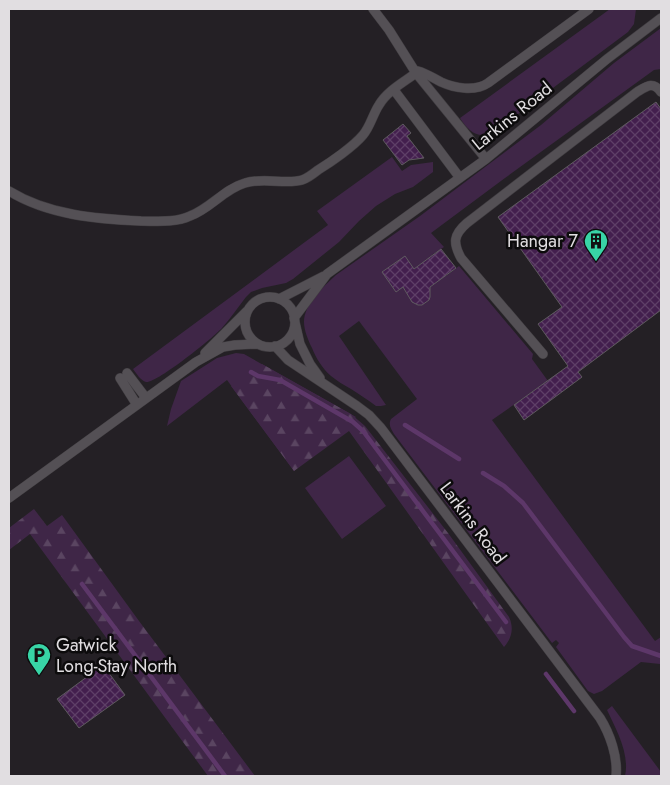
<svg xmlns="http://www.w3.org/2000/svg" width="670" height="785" font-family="Jost,sans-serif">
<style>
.grass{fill:#3f2647}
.forest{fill:url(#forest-firs)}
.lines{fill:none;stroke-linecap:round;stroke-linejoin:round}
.stream{stroke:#5d3769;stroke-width:4.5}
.building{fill:url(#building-cross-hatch);stroke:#5e5a5f}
.service-casing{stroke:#403d41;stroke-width:10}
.service{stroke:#545055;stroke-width:9}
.labels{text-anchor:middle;stroke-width:5;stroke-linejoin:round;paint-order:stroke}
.street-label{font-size:18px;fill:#e1dee1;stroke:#0c0b0c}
.poi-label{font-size:18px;fill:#e1dee1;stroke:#0c0b0c;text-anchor:end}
</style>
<defs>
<pattern id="forest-firs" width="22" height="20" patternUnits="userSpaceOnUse" patternTransform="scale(1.25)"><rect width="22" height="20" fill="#3f2647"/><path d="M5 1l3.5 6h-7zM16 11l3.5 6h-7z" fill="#5a4561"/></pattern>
<pattern id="building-cross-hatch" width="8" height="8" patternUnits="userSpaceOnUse" patternTransform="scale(1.25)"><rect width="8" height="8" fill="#431f4e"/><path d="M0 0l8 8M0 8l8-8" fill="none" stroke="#5e3f67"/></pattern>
</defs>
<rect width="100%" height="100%" fill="#242025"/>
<path class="grass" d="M 610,9 L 636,9 L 634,24 L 628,32 L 494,132 C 478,140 468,131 460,118 Z
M 661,28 L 661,69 L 654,70 L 505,178 L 431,233 L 444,247 L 432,255 L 446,276 L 459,266 L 533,354 L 532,359 L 548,381 L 492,420 L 655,641 L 661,637 L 661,665 L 660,664 L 641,662 L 602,691 L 594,694 L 588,691 L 556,647 L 559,643 L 556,640 L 552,643 L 465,528 L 469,525 L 466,521 L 462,524 L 394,434 C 391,429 388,425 391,419 L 417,399 L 359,321 L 339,336 L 386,405 L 381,406 L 376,406 C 368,400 359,394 351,389 C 344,385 337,381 331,376 C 322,368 316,358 312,348 C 308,340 304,330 304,322 C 304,304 324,286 336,275 L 420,216 L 541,125 L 614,63 Z
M 392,157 L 402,171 L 411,165 L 433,162 L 433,172 L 413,187 L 395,194 L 376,206 L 359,221 L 339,242 L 293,279 L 286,283 L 262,288 L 251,292 L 246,297 C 238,307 231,318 222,328 C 214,337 156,384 146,382 C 141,381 136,373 133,369 L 328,225 L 317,211 Z
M 236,353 L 244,354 L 356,417 L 294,471 L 227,380 L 167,426 L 171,409 L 181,381 L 217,358 Z
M 349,456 L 386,506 L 342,539 L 305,488 Z
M 612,706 L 661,772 L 661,776 L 625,776 C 630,754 616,729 607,710 Z"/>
<path class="forest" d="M 262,364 L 351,414 L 365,426 L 448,533 L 509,617 C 514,628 512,638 504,647 L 349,431 L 294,471 L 231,386 Z
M 34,509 L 47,526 L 62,515 L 139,621 L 255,776 L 208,776 L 30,534 L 9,550 L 9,528 Z"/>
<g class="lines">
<path class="stream" d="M 251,372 L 258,376 L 280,380 L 353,422 L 363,431 L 506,622
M 405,425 L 459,459
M 483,473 L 504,486 L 523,503 L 624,637 L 632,646 L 661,656
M 82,584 L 225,776
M 546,674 L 574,711"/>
</g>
<path class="building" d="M 656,102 L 661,109 L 661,310 L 578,372 L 582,377 L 524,420 L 514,405 L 568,366 L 538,324 L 562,307 L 498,217 Z
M 403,124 L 411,133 L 407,136 L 424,158 L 409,160 L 402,165 L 383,140 Z
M 441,249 L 456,268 L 430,287 L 430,297 L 429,300 L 422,305 L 418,305 L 412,302 L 403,287 L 396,292 L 382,272 L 405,256 L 414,269 Z
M 103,665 L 125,695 L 79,728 L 57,699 Z"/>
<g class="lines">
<g class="service-casing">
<path id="service" d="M 373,9 L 389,30 L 416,73 L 486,159
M 416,73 L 418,71 C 426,73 433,78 441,82 C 454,88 475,92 488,83 L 589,9
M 394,90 L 460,178
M 9,191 C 48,215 96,219 141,221 C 157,221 175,223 190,216 C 210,209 224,189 245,183 C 264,177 286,185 302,180 C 308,178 313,174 318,170 C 331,162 354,146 363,135 C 370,127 373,114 379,105 C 387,91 404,82 416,73
M245 322a25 25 0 1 1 50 0a25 25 0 1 1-50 0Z
M 279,299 L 324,276
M 275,346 L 288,360 L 357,406 L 369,415 L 381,428 L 600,718 C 610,734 618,757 616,776
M 205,353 L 247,311
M 543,354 L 461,258 C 453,243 453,235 467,223 L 637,92 C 647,86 653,81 661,92
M 127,373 L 146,398
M 120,378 L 137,405
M 320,378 L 310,364 L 300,344 L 294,318 L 327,274 L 486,159 L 607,59 L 661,18
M 9,498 L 196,362 L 223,347 L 235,345 L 258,344"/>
</g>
<use href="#service" class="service"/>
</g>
<defs>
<g id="building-pin" transform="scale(1.25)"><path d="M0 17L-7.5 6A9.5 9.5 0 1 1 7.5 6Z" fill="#38d4a6" stroke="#0c0b0c"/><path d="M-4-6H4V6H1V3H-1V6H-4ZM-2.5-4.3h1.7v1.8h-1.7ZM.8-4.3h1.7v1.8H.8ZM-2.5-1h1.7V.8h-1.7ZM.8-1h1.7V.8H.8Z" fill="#111"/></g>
<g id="parking-pin" transform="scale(1.25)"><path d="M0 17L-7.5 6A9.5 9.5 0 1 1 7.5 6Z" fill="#38d4a6" stroke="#0c0b0c"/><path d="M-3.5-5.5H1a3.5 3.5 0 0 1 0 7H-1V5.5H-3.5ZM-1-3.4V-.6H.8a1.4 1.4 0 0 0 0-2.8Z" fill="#111"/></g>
</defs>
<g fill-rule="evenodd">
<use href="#building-pin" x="596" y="241"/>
<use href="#parking-pin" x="39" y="655"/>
</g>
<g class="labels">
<g class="street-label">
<text transform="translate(512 116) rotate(-39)" y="6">Larkins Road</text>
<text transform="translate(473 523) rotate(53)" y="6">Larkins Road</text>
</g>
<g class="poi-label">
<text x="578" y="247">Hangar 7</text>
<text x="56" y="651" text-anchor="start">Gatwick<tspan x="56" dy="21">Long-Stay North</tspan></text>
</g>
</g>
<rect width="670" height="785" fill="none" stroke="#e1dee1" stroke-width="20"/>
</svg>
